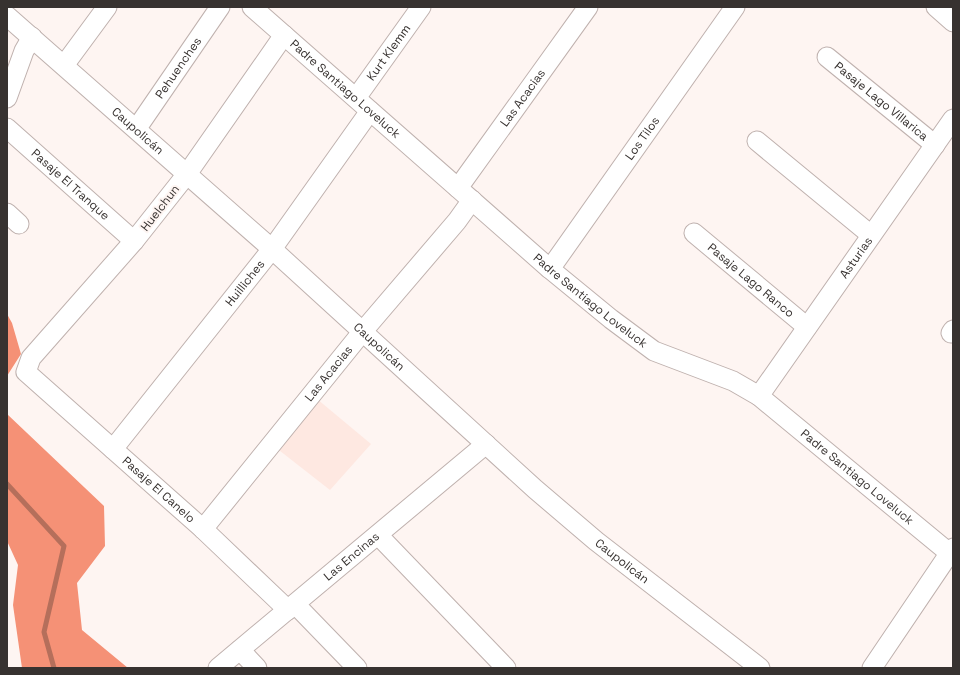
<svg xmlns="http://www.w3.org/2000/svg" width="960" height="675" font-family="'Space Grotesk',sans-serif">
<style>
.built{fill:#fee8e1}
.forest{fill:#f59176}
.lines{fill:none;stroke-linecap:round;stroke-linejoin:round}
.stream{stroke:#b56f5b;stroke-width:5}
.minor-casing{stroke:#bfb1ae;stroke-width:21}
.minor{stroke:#fff;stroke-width:19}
.labels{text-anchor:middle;stroke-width:4;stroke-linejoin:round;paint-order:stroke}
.street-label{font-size:12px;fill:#373230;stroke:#fef5f2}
</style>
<rect width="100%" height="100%" fill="#fef5f2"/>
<path class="built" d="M 317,399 L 371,444 L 330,490 L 275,447 Z"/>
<path class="forest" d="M 7,314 L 12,323 L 21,354 L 7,376 Z
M 7,414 L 104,506 L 105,546 L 77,583 L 82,630 L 128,668 L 22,668 L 13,605 L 18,565 L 7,541 Z"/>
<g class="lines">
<path class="stream" d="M 7,484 L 64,546 L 44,632 L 54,668"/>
<g class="minor-casing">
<g id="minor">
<path id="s1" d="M 252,7 L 550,269 L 611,319 L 654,351 L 733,381 L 759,396 L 953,556"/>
<path d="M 936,7 L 953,22"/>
<path id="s2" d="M 7,16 L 272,249 L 535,489 L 596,541 L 760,668"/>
<path id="s3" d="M 284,35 L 187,174 L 134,241 L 31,358 L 26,372 L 203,529 L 288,610"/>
<path id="s4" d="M 827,57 L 935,145"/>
<path d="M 65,64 L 107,7"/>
<path d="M 7,98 L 24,51 L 32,37"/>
<path id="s5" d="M 356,98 L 421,7"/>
<path id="s6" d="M 7,128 L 134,241"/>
<path id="s7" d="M 137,128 L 220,7"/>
<path d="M 757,141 L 871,235"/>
<path id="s8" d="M 458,188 L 588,7"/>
<path d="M 7,213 L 19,224"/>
<path id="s9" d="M 694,233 L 807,327"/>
<path id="s10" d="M 550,269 L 735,7"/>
<path d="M 951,333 L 953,330"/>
<path id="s11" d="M 759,396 L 953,119"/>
<path id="s12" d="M 113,449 L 272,249 L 370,111"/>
<path id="s13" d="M 203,529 L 363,331 L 457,221 L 472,200"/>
<path d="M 378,535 L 506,668"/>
<path d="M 295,604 L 357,668"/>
<path d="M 240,650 L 257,668"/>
<path id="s14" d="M 218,668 L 486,444"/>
<path d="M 872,668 L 953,548"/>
</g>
</g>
<use href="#minor" class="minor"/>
</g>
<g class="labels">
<g class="street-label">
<text dy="4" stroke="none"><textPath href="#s5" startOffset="56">Kurt Klemm</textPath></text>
<text dy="4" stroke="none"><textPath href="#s7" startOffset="73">Pehuenches</textPath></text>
<text dy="4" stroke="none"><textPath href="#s1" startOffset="124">Padre Santiago Loveluck</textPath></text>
<text dy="4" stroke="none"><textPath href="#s8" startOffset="111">Las Acacias</textPath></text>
<text dy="4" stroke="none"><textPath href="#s4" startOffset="70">Pasaje Lago Villarica</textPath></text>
<text dy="4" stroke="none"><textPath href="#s2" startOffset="174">Caupolicán</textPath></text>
<text dy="4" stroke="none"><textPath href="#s10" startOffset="160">Los Tilos</textPath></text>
<text dy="4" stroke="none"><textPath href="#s6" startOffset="85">Pasaje El Tranque</textPath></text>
<text transform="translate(160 208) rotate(-52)" y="4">Huelchun</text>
<text dy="4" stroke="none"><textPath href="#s11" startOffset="169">Asturias</textPath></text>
<text dy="4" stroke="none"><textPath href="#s9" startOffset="74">Pasaje Lago Ranco</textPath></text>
<text dy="4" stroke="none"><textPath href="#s12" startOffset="212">Huilliches</textPath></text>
<text dy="4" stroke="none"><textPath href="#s1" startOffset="448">Padre Santiago Loveluck</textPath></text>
<text dy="4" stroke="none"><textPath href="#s2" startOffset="498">Caupolicán</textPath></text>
<text dy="4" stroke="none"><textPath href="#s13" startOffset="200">Las Acacias</textPath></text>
<text dy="4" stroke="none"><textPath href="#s1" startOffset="771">Padre Santiago Loveluck</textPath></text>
<text dy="4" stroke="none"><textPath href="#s3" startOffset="603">Pasaje El Canelo</textPath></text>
<text dy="4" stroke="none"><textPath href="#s14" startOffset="174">Las Encinas</textPath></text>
<text dy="4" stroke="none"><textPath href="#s2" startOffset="822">Caupolicán</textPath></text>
</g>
</g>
<rect width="960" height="675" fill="none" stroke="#373230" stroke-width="16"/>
</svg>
